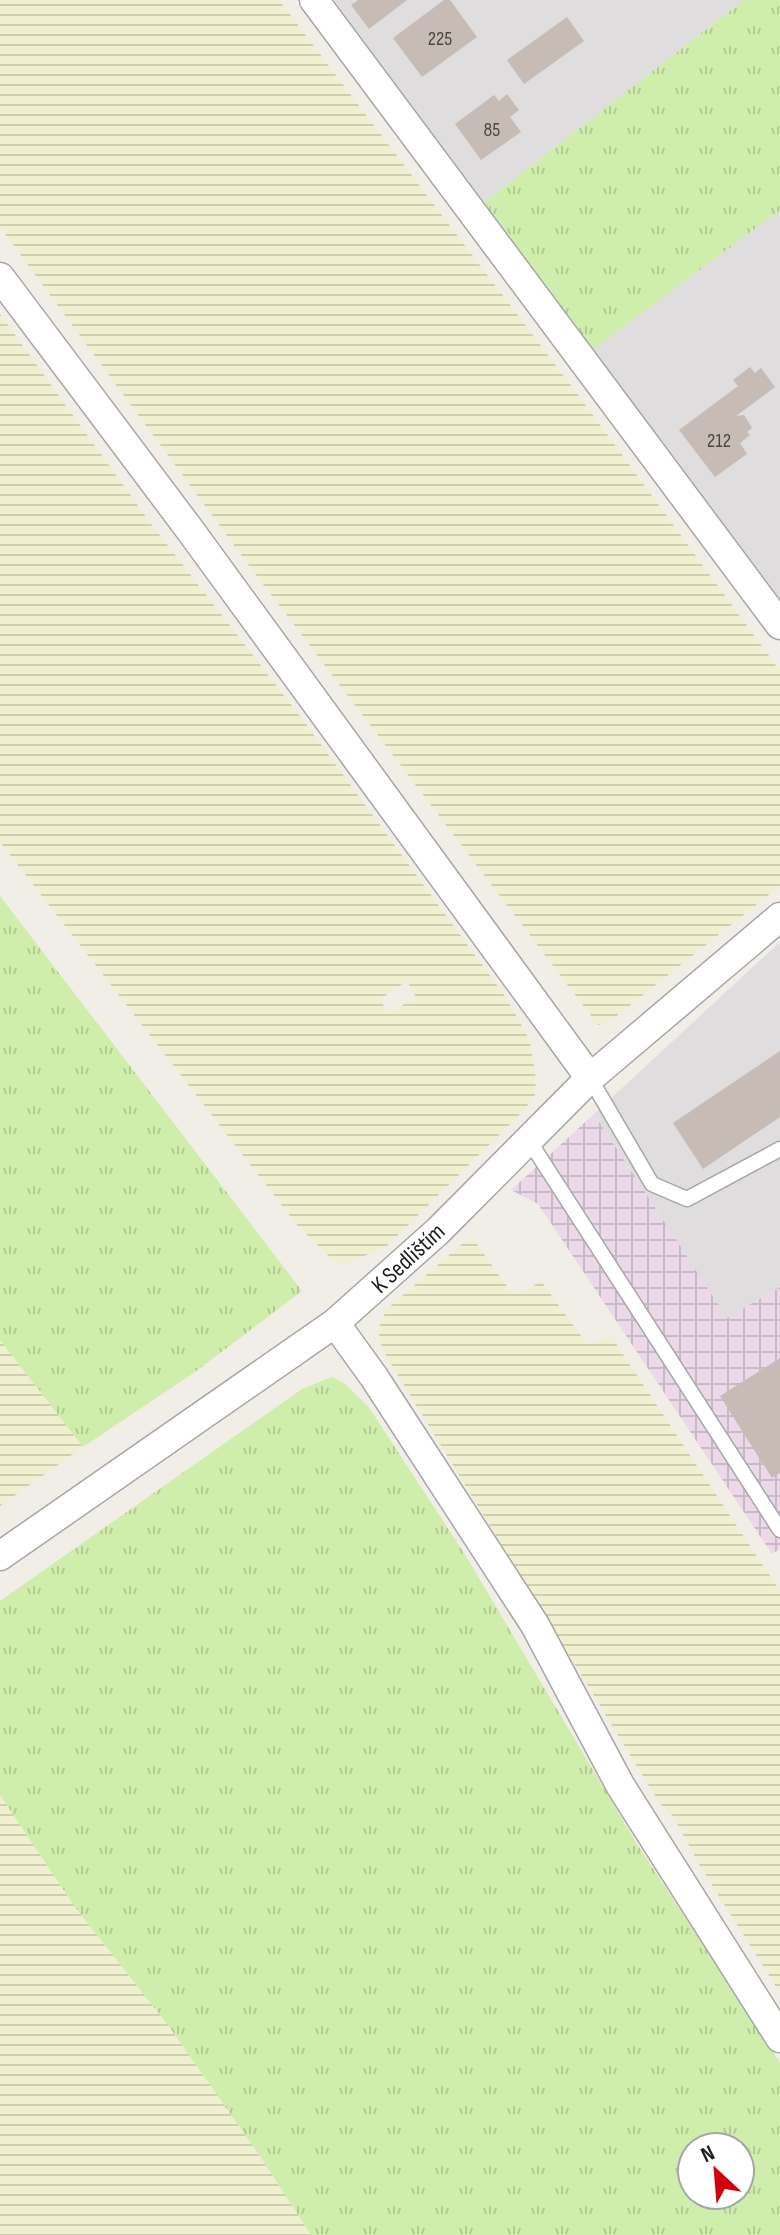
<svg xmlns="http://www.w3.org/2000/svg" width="780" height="2235" font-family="'Sofia Sans Condensed',sans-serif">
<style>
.residential{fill:#dfdddd}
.industrial{fill:url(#industrial-grid)}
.farmland{fill:url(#farmland-rules);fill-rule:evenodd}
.grass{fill:url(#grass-tufts);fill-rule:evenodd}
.building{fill:#c6bcb5}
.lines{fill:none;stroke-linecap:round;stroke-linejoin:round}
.lane-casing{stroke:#a7a7a7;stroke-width:17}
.street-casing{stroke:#a7a7a7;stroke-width:31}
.lane{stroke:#fff;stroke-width:14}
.street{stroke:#fff;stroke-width:28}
.labels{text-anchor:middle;stroke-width:6;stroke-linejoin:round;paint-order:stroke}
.number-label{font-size:20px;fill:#4a4745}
.street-label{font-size:24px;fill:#202020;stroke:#fff}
</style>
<defs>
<pattern id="industrial-grid" width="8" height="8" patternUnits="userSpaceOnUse" patternTransform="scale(2)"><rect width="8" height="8" fill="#ebd8e8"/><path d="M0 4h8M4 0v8" fill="none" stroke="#c9b9c7"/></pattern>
<pattern id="farmland-rules" width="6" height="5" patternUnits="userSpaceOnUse" patternTransform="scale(2)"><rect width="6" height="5" fill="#f0f0d1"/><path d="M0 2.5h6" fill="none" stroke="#ceceb3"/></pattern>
<pattern id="grass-tufts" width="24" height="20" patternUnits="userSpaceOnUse" patternTransform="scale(2)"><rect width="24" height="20" fill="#cfedab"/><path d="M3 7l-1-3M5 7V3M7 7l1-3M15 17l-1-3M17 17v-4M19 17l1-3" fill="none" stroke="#b1cb93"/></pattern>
</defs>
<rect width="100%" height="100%" fill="#f1ede7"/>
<path class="residential" d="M 334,0 L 744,0 L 482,204 Z
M 780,210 L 780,611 L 590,352 Z
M 780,942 L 780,1287 L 727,1319 L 594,1114 Z"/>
<path class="industrial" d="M 594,1114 L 727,1318 L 780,1287 L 780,1549 L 772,1554 L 538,1204 L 511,1190 Z"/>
<path class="farmland" d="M 0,0 L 279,0 L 582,400 L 780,671 L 780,886 L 609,1022 L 598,1025 L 253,571 L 0,227 Z
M 0,314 L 152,525 L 303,720 L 507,999 L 530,1041 L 536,1079 L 535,1095 L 524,1110 L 387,1246 L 346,1264 L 334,1261 L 297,1225 L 0,842 ZM 407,981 L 416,997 L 388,1014 L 380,999 Z
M 471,1236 L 511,1292 L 520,1294 L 541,1281 L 587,1344 L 611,1336 L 780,1591 L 780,1993 L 700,1866 L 673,1816 L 660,1804 L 382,1349 L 378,1329 L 386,1310 Z
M 0,1340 L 83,1447 L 0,1506 Z
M 0,1795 L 75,1907 L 168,2025 L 260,2156 L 311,2235 L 0,2235 Z"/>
<path class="grass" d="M 744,0 L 780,0 L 780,210 L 590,352 L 482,204 Z
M 0,896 L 302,1291 L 195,1372 L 83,1447 L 0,1340 Z
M 332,1377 L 345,1384 L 368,1406 L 464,1553 L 637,1844 L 780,2063 L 780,2235 L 311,2235 L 260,2156 L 168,2025 L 75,1907 L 0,1795 L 0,1601 L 302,1389 ZM 692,2147 L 740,2147 L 740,2195 L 692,2195 Z"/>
<path class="building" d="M 358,0 L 407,0 L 369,29 L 351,5 Z
M 444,0 L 450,0 L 477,37 L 422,77 L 393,38 Z
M 567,17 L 584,41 L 524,84 L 507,60 Z
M 507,94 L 519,110 L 510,117 L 521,132 L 481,160 L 455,124 L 494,95 L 499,101 Z
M 750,367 L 755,373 L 761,368 L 775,387 L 736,416 L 744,415 L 752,428 L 747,432 L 750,435 L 740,443 L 747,454 L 715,477 L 679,430 L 738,386 L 733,380 Z
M 780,1051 L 780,1117 L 703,1169 L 673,1123 Z
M 780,1358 L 780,1473 L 772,1478 L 720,1396 Z"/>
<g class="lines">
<g class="lane-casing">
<path id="lane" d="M 590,1078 L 652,1184 L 687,1199 L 780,1149
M 528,1139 L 780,1530"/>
</g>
<g class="street-casing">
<path id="street" d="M 314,0 L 780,625
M 0,277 L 190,530 L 590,1078
M 335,1323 L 374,1377 L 535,1625 L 620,1785 L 780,2038
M 0,1556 L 335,1323 L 438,1231 L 590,1078 L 780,917"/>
</g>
<use href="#lane" class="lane"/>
<use href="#street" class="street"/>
</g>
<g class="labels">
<g class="number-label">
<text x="440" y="45">225</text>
<text x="492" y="136">85</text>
<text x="719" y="447">212</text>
</g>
<g class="street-label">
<text transform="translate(408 1258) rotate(-43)" y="8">K Sedlištím</text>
</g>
</g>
<g transform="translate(716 2171) rotate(334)"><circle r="38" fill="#ffffff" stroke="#a6a6a6" stroke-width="2"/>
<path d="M0-6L14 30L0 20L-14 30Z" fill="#d1000a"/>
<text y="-12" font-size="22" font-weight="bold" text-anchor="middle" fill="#202020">N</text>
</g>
</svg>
